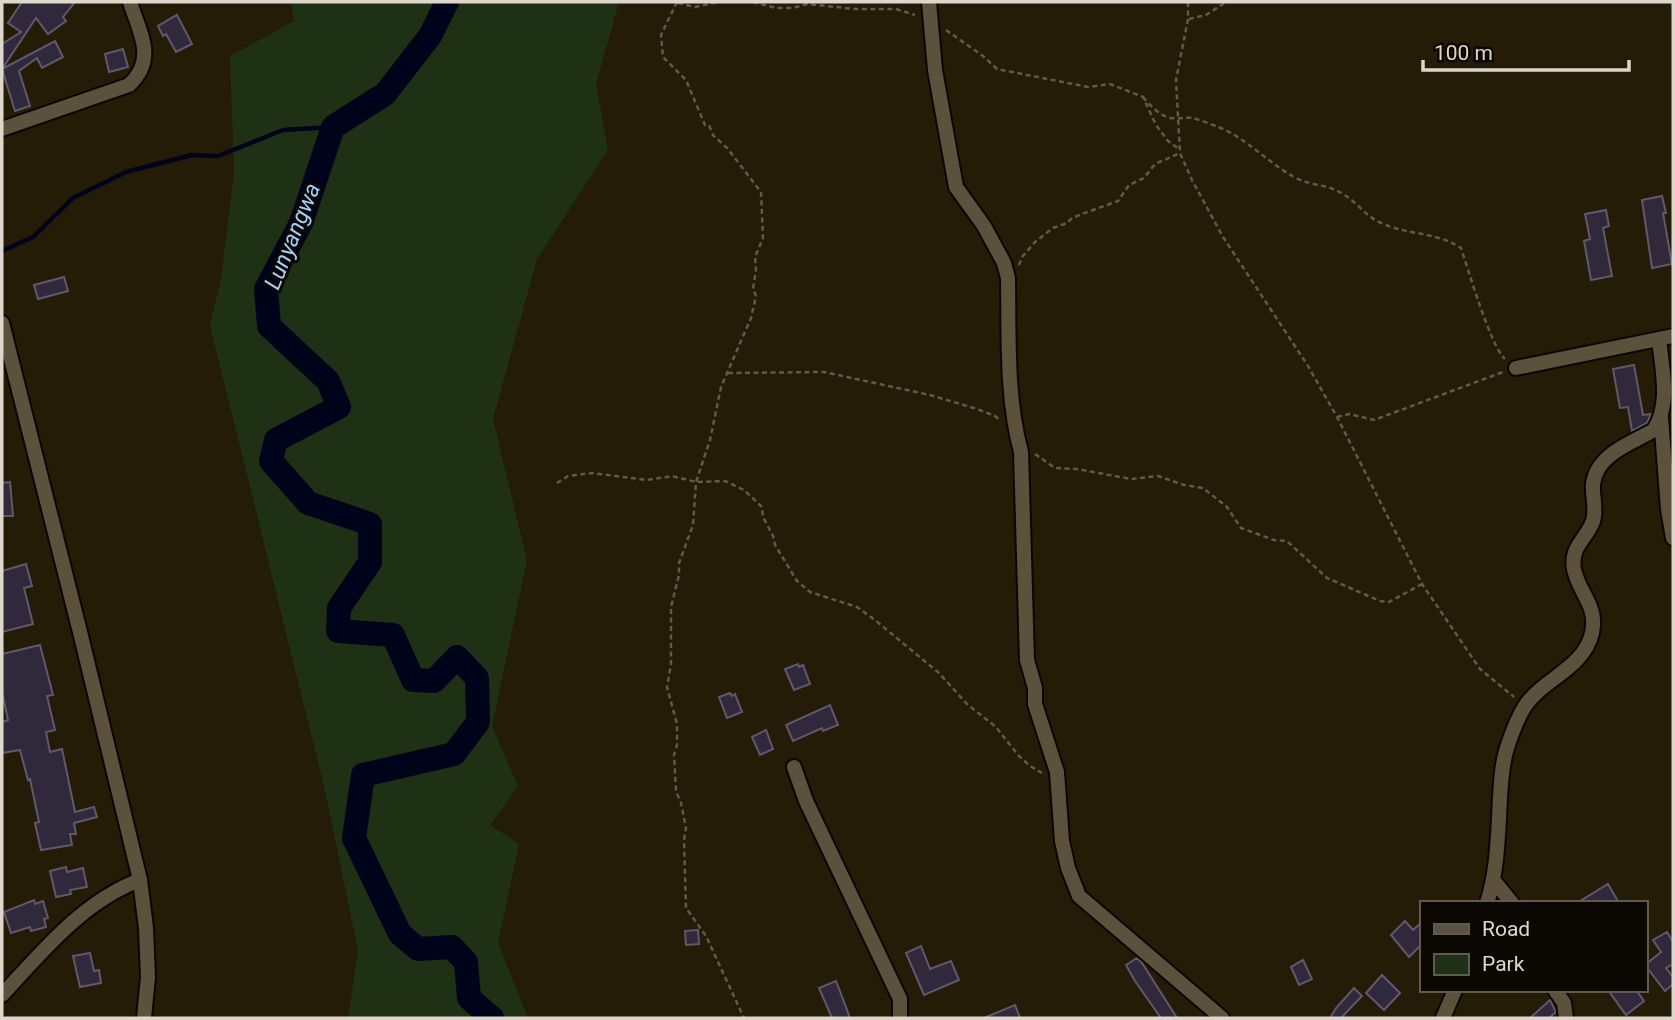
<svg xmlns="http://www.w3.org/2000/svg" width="1675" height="1020" font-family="Roboto,sans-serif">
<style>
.green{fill:#1f3115}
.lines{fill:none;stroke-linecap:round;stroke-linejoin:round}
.stream{stroke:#00041b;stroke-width:4.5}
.river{stroke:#00041b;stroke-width:24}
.building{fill:#30283b;stroke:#61586d;stroke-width:2}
.minor-casing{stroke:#0e0600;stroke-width:18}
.path{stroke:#625a49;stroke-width:2.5;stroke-dasharray:5 3.5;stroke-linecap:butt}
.minor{stroke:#5c513c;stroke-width:14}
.labels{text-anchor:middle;stroke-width:6;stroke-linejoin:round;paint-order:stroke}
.water-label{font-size:23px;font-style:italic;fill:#a3cdf7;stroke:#0b0702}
</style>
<rect width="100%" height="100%" fill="#251c08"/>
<path class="green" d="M 291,2 L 619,2 L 596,84 L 608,150 L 537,259 L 493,419 L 527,560 L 492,726 L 518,786 L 490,825 L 519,844 L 498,943 L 528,1018 L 348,1018 L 358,951 L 325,790 L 210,326 L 221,279 L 234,173 L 230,56 L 294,21 Z"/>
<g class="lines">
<path class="stream" d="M 2,251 L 33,237 L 73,198 L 126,172 L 192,155 L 218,156 L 283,130 L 333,127"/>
<path class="river" d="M 447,2 L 430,36 L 385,94 L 333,127 L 301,223 L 266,289 L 269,326 L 328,381 L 339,407 L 276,440 L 271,461 L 308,503 L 370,524 L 370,562 L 339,608 L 338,631 L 393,635 L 413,680 L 434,681 L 457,657 L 477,678 L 478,722 L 454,754 L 363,775 L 354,838 L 400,934 L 418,949 L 452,947 L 466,962 L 469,998 L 492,1018"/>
</g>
<path class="building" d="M 22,2 L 75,2 L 63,17 L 66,21 L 48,34 L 36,18 L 2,69 L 2,44 L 21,32 L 8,23 Z
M 177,15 L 192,44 L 176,52 L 166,34 L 163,36 L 158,26 Z
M 55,41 L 63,57 L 42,68 L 37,58 L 19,71 L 30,106 L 15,111 L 2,69 Z
M 123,49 L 128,67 L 109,72 L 105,54 Z
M 1662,196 L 1666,213 L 1663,213 L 1672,264 L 1652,268 L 1642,200 Z
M 1606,210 L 1609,226 L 1603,228 L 1612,276 L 1591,280 L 1584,241 L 1590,239 L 1585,214 Z
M 64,277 L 68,291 L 38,299 L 34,285 Z
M 1634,365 L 1643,415 L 1651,414 L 1647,423 L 1632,431 L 1628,407 L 1620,408 L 1613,369 Z
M 10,482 L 13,516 L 2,516 L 2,483 Z
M 26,564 L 32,586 L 24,588 L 33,624 L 2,632 L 2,571 Z
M 40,645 L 53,695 L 47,696 L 55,730 L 46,732 L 50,752 L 62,749 L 75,812 L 94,807 L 97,817 L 74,823 L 76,834 L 70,834 L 72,845 L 41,850 L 35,823 L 39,822 L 30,779 L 28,780 L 20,750 L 2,753 L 2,722 L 8,720 L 2,692 L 2,654 Z
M 798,664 L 799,667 L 803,665 L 810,684 L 794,690 L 785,669 Z
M 730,693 L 732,696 L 735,694 L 742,712 L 727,718 L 719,697 Z
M 830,705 L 838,725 L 823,731 L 822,728 L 793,741 L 786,725 Z
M 766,730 L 773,749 L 760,755 L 752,737 Z
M 66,867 L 67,872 L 83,868 L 87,887 L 70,890 L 71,894 L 56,897 L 50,871 Z
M 1608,884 L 1619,903 L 1577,903 Z
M 34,900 L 35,904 L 43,901 L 48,918 L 44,919 L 46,927 L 31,931 L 30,927 L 11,933 L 4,912 Z
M 1405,921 L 1413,930 L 1421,923 L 1421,945 L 1409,957 L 1391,935 Z
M 698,930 L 699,944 L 686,945 L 685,931 Z
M 1667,932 L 1673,942 L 1673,964 L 1666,968 L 1673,977 L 1673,984 L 1665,991 L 1645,965 L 1661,952 L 1653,940 Z
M 921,946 L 930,969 L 951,961 L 959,980 L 924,995 L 906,953 Z
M 90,953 L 94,971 L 99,970 L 101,983 L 80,987 L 73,956 Z
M 1137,958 L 1142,963 L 1177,1018 L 1161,1018 L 1135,981 L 1126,965 Z
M 1303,960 L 1312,979 L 1299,985 L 1291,967 Z
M 1382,975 L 1400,993 L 1384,1010 L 1366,993 Z
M 836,981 L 841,994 L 850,1018 L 832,1018 L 819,988 Z
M 1354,988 L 1362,996 L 1341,1018 L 1330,1018 L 1336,1008 Z
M 1608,990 L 1636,990 L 1644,1001 L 1626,1015 Z
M 1550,1000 L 1556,1012 L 1549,1018 L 1530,1018 Z
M 1015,1005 L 1020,1018 L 984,1018 Z"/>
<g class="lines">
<g class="minor-casing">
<path id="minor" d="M 929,2 L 935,70 L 956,187 L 984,226 L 1004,263 L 1008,278 C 1009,335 1006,397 1021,452 L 1027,660 L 1035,688 L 1035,704 L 1057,772 L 1062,841 L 1068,868 L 1079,896 L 1222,1018
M 2,129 L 129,85 C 157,59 140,34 130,2
M 2,323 L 81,636 L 140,880 L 146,928 L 148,977 L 144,1018
M 1516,368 L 1673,336
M 1661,417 L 1668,509 L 1673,538
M 794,767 L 806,801 L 900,999 L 900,1018
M 1494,881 L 1512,903
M 1487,903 C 1498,869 1498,833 1500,798 C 1501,781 1502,761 1508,745 C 1512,733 1518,717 1525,706 C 1543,679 1584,668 1592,633 C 1598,605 1579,594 1574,569 C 1570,546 1587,539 1593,521 C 1597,510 1592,496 1593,484 C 1597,454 1630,444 1654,430 C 1671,403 1662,370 1659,339
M 1555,990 L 1564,1003 L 1566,1018
M 2,995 C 42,952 83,901 140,880
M 1443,1018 L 1455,990"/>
</g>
<path class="path" d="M 677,2 L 661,35 L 663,57 L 686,80 L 705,125 L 709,125 L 713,135 L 728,149 L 761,192 L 763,238 L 755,257 L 756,270 L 753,289 L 756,296 L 751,318 L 721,387 L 710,440 L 696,482 L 693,525 L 679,563 L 679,575 L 671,607 L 671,664 L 667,687 L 677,724 L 677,745 L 674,755 L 676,791 L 681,803 L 686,828 L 684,840 L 686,908 L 706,936 L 744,1018
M 753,2 L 776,8 L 793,8 L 807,4 L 855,9 L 896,9 L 915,15
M 1188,2 L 1188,19 L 1176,80 L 1180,153 L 1192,180 L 1223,237 L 1308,366 L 1337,417 L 1422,584 L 1480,669 L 1514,697
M 678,3 L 695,7 L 719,2
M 1189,19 L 1206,15 L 1226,2
M 946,30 L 983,56 L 997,69 L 1088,87 L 1110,84 L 1143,97 L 1156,125 L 1168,141 L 1180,150
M 1143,97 C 1149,104 1158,114 1167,117 C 1175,120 1185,117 1193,118 C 1197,119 1219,127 1223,129 C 1249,141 1269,163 1294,177 C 1310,186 1328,184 1343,194 C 1357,202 1365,216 1381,223 C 1407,235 1437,232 1461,248 C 1468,269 1491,347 1505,359
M 1019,265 L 1022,257 L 1035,242 L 1053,228 L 1067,223 L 1072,218 L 1082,214 L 1118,201 L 1129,185 L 1144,178 L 1155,164 L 1180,153
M 728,373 L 824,372 L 930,395 L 977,409 L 995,416 L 1001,421
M 1337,417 L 1349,414 L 1374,420 L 1503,372
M 1035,454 L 1055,468 L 1077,469 L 1131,479 L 1158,476 L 1184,485 L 1203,488 L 1227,507 L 1241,528 L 1274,540 L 1287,541 L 1327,578 L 1380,601 L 1389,602 L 1422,584
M 557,483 L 568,476 L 592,473 L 647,480 L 672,476 L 696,482 L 725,481 L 744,490 L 762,507 L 763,517 L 773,536 L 775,545 L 797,581 L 810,592 L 857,607 L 875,620 L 939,673 L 967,704 L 996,727 L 1018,755 L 1030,766 L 1042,773"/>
<use href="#minor" class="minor"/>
</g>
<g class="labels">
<g class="water-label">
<text transform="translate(292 236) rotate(-68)" y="8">Lunyangwa</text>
</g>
</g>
<rect width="1675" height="1020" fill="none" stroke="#ded8cc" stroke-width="7"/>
<rect x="1420" y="901" width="228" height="91" fill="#0b0702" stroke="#5f5b53" stroke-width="2"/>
<rect x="1434" y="924" width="35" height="10" fill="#5c513c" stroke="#5f5b53" stroke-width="2"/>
<text x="1482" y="936" font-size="21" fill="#ded8cc">Road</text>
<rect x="1434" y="954" width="35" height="21" fill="#1f3115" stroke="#5f5b53" stroke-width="2"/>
<text x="1482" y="971" font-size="21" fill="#ded8cc">Park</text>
<path d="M1423 60v10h206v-10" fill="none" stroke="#ded8cc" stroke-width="3.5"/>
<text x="1434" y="60" font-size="21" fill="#ded8cc" stroke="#0b0702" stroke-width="5" paint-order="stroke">100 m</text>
</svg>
